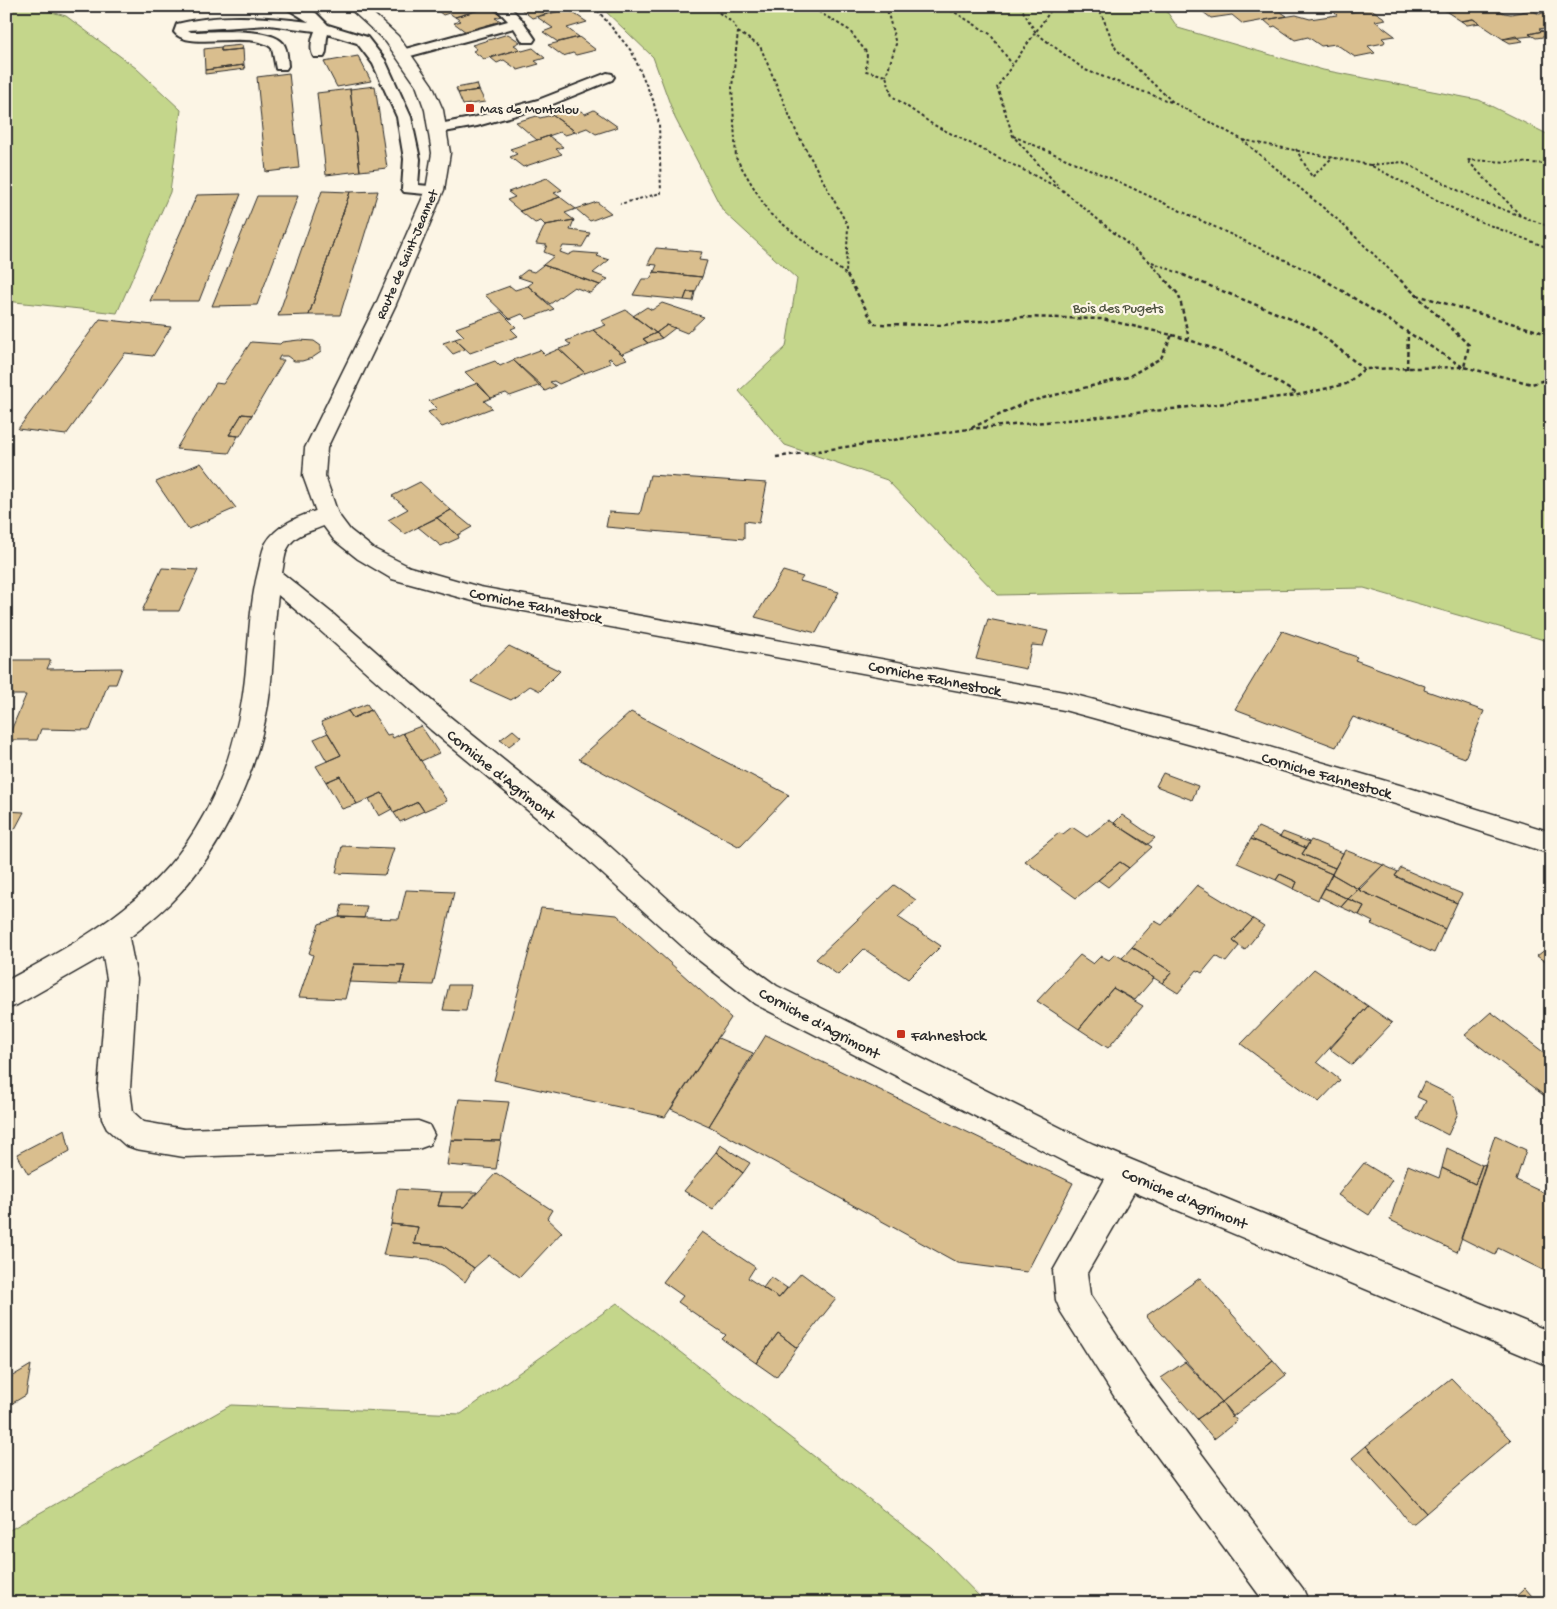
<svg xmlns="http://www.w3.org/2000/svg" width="1557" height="1609" font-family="'Gochi Hand',sans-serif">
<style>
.green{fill:#c4d68b;stroke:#78805b}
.building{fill:#d9be8e;stroke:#2b2b2b}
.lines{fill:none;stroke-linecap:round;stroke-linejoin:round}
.service-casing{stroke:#2b2b2b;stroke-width:4}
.minor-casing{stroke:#2b2b2b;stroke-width:3}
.secondary-casing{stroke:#2b2b2b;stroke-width:3}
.path-far1{stroke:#2b2b2b;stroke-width:2;stroke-dasharray:3 2.5;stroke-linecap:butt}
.path{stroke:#2b2b2b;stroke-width:2.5;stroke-dasharray:4 3;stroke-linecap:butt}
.service{fill:#fcf5e5;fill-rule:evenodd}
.minor{fill:#fcf5e5;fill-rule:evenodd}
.secondary{fill:#fcf5e5;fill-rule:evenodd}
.poi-dot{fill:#c8321e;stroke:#fcf5e5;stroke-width:2}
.labels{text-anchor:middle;stroke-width:4.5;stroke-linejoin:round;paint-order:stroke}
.far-poi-label{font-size:14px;fill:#2b2b2b;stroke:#fcf5e5;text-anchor:start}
.far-street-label{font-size:14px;fill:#2b2b2b;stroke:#fcf5e5}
.far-park-label{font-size:14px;fill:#515643;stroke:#fcf5e5}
.street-label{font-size:16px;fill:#2b2b2b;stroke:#fcf5e5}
.poi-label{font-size:16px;fill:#2b2b2b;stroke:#fcf5e5;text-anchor:start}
</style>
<rect width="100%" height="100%" fill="#fcf5e5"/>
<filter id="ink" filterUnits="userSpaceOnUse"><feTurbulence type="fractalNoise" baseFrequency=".02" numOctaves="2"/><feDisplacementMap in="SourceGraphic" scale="10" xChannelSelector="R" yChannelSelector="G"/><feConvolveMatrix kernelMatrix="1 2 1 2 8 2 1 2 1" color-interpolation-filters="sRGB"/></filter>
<g filter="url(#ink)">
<path class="green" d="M 6,6 L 30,6 L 66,16 L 136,68 L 181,110 L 170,192 L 117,313 L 6,301 Z
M 600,6 L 1163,6 L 1178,28 L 1323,70 L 1479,100 L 1551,136 L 1551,642 L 1364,588 L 998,595 L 887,480 L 785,445 L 739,391 L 786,347 L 797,279 L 723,211 L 675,118 L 653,57 Z
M 617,1303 L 932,1548 L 986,1603 L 6,1603 L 6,1532 L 231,1405 L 461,1414 Z"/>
<path class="building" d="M 432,6 L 488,6 L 489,7 L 455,17 L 449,13 L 443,15 Z
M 529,6 L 543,6 L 552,12 L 532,18 L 521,9 Z
M 1206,6 L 1281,6 L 1275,8 L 1287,16 L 1243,24 L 1232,15 L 1211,18 L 1199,9 L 1207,8 Z
M 1438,6 L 1479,6 L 1447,12 Z
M 1479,6 L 1493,6 L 1504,13 L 1511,14 L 1532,10 L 1539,14 L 1544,13 L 1551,17 L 1546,19 L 1551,22 L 1551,27 L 1539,29 L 1543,31 L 1529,34 L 1532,36 L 1503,39 L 1473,19 L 1461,21 L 1447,12 Z
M 489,7 L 502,16 L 495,18 L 501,21 L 466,32 L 454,23 L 461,21 L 455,17 Z
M 1345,7 L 1351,12 L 1371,9 L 1386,19 L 1375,21 L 1395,36 L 1382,38 L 1385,41 L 1384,43 L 1368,46 L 1375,53 L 1355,57 L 1336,44 L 1321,46 L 1308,37 L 1295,40 L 1275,26 L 1272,27 L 1264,20 L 1296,15 L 1310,19 L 1337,15 L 1331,9 Z
M 567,9 L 587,22 L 567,28 L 579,37 L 558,42 L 543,32 L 553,28 L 537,17 Z
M 1473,19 L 1480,23 L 1467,25 L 1461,21 Z
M 1543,31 L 1549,36 L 1536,38 L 1529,34 Z
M 508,34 L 520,42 L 514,45 L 520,49 L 484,59 L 473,51 L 477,49 L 472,45 Z
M 1516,36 L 1523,41 L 1510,43 L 1503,39 Z
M 579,37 L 596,50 L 576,55 L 573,53 L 563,56 L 548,45 Z
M 242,45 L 243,49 L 221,51 L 221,47 Z
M 221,47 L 221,51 L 243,49 L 244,65 L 205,70 L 204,49 Z
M 533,48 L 545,58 L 535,61 L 539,64 L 518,70 L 504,60 L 497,63 L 491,58 L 520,49 L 522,51 Z
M 358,56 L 371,81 L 337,87 L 324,62 Z
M 244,65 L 245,69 L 205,74 L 205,70 Z
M 289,73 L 299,168 L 266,172 L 257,77 Z
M 477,84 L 479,90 L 458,93 L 456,88 Z
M 375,86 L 387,168 L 360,171 L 350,89 Z
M 350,89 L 360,171 L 326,175 L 317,93 Z
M 479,90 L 485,102 L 463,105 L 458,93 Z
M 575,107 L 585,114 L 594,110 L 618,127 L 596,134 L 587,128 L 576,132 L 552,115 Z
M 552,115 L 576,132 L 565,135 L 560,132 L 537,140 L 516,122 L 537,116 L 540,118 Z
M 549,136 L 563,147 L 556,149 L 562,154 L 523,167 L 510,157 L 517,154 L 510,149 Z
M 547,178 L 562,190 L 554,193 L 560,197 L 520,211 L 507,200 L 515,197 L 508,192 Z
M 322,191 L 350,192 L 309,315 L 278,316 Z
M 378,191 L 340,315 L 309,315 L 350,192 Z
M 241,194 L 199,301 L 150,301 L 197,195 Z
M 257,196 L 298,196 L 257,305 L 212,306 Z
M 560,197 L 576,209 L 565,213 L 574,220 L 545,225 L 541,221 L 535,223 L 520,211 Z
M 597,202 L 611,213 L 590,221 L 576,209 Z
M 574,220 L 570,230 L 590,233 L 582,247 L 563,246 L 560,252 L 568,255 L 574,252 L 599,254 L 597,256 L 609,260 L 593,273 L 608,279 L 600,285 L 543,265 L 554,256 L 544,252 L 547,245 L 536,244 L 545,225 Z
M 656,248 L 702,252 L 699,260 L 707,261 L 702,277 L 654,272 L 657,265 L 648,264 Z
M 543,265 L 584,279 L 600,285 L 590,293 L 574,287 L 550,304 L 528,286 L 533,282 L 518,277 L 527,270 L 534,272 Z
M 654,272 L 702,277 L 695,292 L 687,292 L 684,300 L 633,295 L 642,279 L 650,279 Z
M 510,286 L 515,290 L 528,286 L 554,309 L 527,319 L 522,314 L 510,319 L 485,295 Z
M 687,292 L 695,292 L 693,301 L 684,300 Z
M 662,303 L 704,317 L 687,333 L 667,325 L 656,333 L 633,316 L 647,307 L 652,310 Z
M 626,310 L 656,333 L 643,339 L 648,343 L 622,354 L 593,330 L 606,325 L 601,321 Z
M 501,312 L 516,327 L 511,329 L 518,336 L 470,353 L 455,339 L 464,336 L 456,328 Z
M 100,319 L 171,327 L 153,356 L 125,353 L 66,435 L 18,429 Z
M 667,325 L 675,328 L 662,338 L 656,333 Z
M 593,330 L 622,354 L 627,359 L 616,363 L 611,358 L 608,359 L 611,363 L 585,373 L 559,349 L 571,345 L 566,341 Z
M 656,333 L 662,338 L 648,343 L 643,339 Z
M 455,339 L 465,349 L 453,354 L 443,343 Z
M 299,340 L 314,341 L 321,346 L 321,352 L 312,358 L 302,361 L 294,361 L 287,356 L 280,356 L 278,360 L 284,360 L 252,415 L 242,414 L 229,435 L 238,436 L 229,453 L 176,449 L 216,383 L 223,384 L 251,342 L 280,344 L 282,342 Z
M 559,349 L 585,373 L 559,384 L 554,381 L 550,382 L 556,386 L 545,391 L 513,360 L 540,350 L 545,355 Z
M 513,360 L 541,385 L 510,396 L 506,393 L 491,398 L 465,372 L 495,361 L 500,366 Z
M 478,383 L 491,398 L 484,401 L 492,408 L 442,427 L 428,412 L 437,409 L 429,401 Z
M 242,414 L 252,415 L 240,436 L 229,435 Z
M 201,463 L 236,508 L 188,529 L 156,482 Z
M 650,475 L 767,483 L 759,523 L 744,521 L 744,539 L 606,527 L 609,512 L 640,514 Z
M 420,482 L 451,510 L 405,534 L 388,520 L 408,509 L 392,496 Z
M 451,510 L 472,527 L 458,535 L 437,518 Z
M 437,518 L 458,535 L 459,538 L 441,546 L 418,527 Z
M 162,568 L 198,570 L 179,611 L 142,611 Z
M 783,571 L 803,577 L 800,581 L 839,592 L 816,633 L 755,617 Z
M 988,619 L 1048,631 L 1043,646 L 1032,645 L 1026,669 L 976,659 Z
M 1282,631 L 1357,657 L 1355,660 L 1425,686 L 1424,690 L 1484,711 L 1465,758 L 1353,717 L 1336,747 L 1235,709 Z
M 509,646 L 560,671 L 540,691 L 530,686 L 511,700 L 471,682 Z
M 6,660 L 51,660 L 47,669 L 122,668 L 116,684 L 108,684 L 90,730 L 41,729 L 37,740 L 7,740 L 26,695 L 6,695 Z
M 367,704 L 371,710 L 353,718 L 348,711 Z
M 371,710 L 387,735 L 391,734 L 393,738 L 403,733 L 447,801 L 424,811 L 418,802 L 394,813 L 382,793 L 357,804 L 340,776 L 326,782 L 316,766 L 341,755 L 321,722 L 348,711 L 353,718 Z
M 631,712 L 789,795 L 741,845 L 738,846 L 579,759 Z
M 421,726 L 439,753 L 421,761 L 403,733 Z
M 513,730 L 521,737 L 509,746 L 500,740 Z
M 328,733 L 341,755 L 327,761 L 314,739 Z
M 1163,773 L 1198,786 L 1192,800 L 1156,786 Z
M 340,776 L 357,804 L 342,809 L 326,782 Z
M 382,793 L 392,809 L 379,816 L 369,799 Z
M 418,802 L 424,811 L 400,822 L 394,813 Z
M 6,811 L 24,812 L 15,829 L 6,829 Z
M 1122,815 L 1155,838 L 1147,845 L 1114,823 Z
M 1109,820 L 1152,847 L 1129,868 L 1120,862 L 1076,898 L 1025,861 L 1059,833 L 1063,834 L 1072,827 L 1087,837 Z
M 1258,827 L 1306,848 L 1302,854 L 1335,868 L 1332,874 L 1251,839 Z
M 1283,832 L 1309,842 L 1306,848 L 1280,837 Z
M 1251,839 L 1332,874 L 1318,900 L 1294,889 L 1297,882 L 1280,874 L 1276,880 L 1237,863 Z
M 1311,840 L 1343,853 L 1335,868 L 1302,854 Z
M 342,846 L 390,848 L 394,848 L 385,875 L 336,873 Z
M 1345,850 L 1383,865 L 1358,889 L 1332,874 Z
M 1120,862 L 1129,868 L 1108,887 L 1098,880 Z
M 1383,865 L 1398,872 L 1395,876 L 1405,881 L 1457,903 L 1445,929 L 1359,890 Z
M 1401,868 L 1462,894 L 1457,903 L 1395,876 Z
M 1280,874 L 1297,882 L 1294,889 L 1276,880 Z
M 1332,874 L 1358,889 L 1348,899 L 1325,888 Z
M 894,885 L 916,900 L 898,917 L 941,946 L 908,979 L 864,949 L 838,975 L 816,959 Z
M 1197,885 L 1253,919 L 1233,941 L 1239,946 L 1226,962 L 1216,956 L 1202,973 L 1197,970 L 1178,993 L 1162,983 L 1172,972 L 1132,947 L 1155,921 L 1162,925 Z
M 1325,888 L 1348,899 L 1341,907 L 1320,897 Z
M 1360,888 L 1359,890 L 1445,929 L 1434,953 L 1371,924 L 1373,922 L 1359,915 L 1364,906 L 1348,899 Z
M 406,890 L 454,892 L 433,985 L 400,984 L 405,965 L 354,964 L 345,999 L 299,997 L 313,955 L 309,953 L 319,924 L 339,917 L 399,919 Z
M 1348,899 L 1364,906 L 1359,915 L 1341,907 Z
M 342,905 L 367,906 L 364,918 L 339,917 Z
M 541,908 L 617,915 L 731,1018 L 665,1117 L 494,1080 Z
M 1253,919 L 1264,926 L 1245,950 L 1233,941 Z
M 1551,945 L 1551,966 L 1537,956 Z
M 1132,947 L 1172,972 L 1162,983 L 1122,958 Z
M 1115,954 L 1154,978 L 1135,1000 L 1113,988 L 1079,1029 L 1037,1001 L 1080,955 L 1093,964 L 1101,956 L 1109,960 Z
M 354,964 L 405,965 L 400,984 L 349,982 Z
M 1314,969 L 1368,1006 L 1317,1062 L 1340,1080 L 1319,1102 L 1241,1044 Z
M 449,985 L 471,985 L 466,1011 L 443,1010 Z
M 1113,988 L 1143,1006 L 1108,1048 L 1079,1029 Z
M 1368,1006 L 1392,1023 L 1352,1065 L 1330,1049 Z
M 1491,1012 L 1551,1058 L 1551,1101 L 1465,1035 Z
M 766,1035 L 1073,1183 L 1027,1272 L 958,1263 L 709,1126 Z
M 718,1038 L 753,1053 L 709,1126 L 671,1109 Z
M 1424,1082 L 1453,1096 L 1458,1113 L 1448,1135 L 1417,1119 L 1426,1101 L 1417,1097 Z
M 459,1099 L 509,1102 L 501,1141 L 451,1140 Z
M 65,1129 L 70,1151 L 28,1174 L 17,1154 Z
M 1495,1135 L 1526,1150 L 1516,1180 L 1551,1196 L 1551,1274 L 1498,1248 L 1495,1255 L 1461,1238 Z
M 451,1140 L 501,1141 L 496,1169 L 447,1165 Z
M 720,1145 L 750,1163 L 743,1173 L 716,1152 Z
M 1447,1148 L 1482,1165 L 1475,1184 L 1442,1168 Z
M 716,1152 L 743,1173 L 713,1209 L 684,1191 Z
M 1364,1163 L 1392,1180 L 1369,1215 L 1338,1195 Z
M 1486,1164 L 1457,1252 L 1390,1220 L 1408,1165 L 1439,1178 L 1442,1168 L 1475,1184 L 1482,1165 Z
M 496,1173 L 552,1210 L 547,1218 L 562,1232 L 520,1277 L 489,1255 L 474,1268 L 443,1246 L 414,1244 L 418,1227 L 391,1224 L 397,1189 L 442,1192 L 438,1206 L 464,1207 Z
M 442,1192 L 477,1192 L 464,1207 L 438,1206 Z
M 391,1224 L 418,1227 L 414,1244 L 443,1246 L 474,1268 L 465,1282 L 444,1266 L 429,1259 L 383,1255 Z
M 702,1232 L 755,1267 L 748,1278 L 779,1298 L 801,1273 L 836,1299 L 797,1348 L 778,1333 L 756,1363 L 722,1339 L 726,1335 L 678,1302 L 683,1296 L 663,1282 Z
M 771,1277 L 787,1288 L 779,1298 L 763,1288 Z
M 1200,1278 L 1273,1360 L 1222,1402 L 1146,1316 Z
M 778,1333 L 797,1348 L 776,1377 L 756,1363 Z
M 1273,1360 L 1286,1375 L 1232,1417 L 1222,1402 Z
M 1185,1362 L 1222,1402 L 1197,1419 L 1161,1378 Z
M 31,1365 L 26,1395 L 6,1407 L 6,1380 Z
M 1451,1378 L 1511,1440 L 1426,1513 L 1366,1446 Z
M 1222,1402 L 1237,1421 L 1214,1439 L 1197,1419 Z
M 1366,1446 L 1426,1513 L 1414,1523 L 1409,1523 L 1397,1507 L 1352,1458 Z
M 1525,1588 L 1538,1603 L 1509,1603 Z"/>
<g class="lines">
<g class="service-casing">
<path id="service" d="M 283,6 L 301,6 L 316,13 L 328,25 L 367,37 L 385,60 L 411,117 L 420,159 L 418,185 L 441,187 L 443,190 L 441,193 L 435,195 L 404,192 L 402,189 L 404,159 L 397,117 L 373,64 L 357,43 L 328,34 C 325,41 328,51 324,57 L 314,57 C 309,49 312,39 315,31 L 269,25 L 188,30 L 191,32 C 212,32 270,27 283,43 C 288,50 287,58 288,66 L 286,69 L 276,69 L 272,48 C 250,29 189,52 174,32 L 177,24 C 220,13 266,17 309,22 Z
M 494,6 L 509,6 L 522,20 L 535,39 L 533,42 L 523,42 L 514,28 L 403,58 L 398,57 L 396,54 L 398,51 L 508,21 Z
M 607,73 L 612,74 L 614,77 L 612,80 L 548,106 L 477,126 L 439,133 L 434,131 L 431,128 L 434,125 L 476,117 L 538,100 Z"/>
</g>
<g class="minor-casing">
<path id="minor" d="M 327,508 L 335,510 L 339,515 C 328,531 299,528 289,546 C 284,553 284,565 282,573 L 333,614 L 449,716 L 604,841 L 711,938 L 777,986 L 1093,1144 L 1551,1332 L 1551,1367 L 1134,1192 L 1087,1273 L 1090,1295 L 1147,1381 L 1303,1589 L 1309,1603 L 1265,1603 L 1121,1407 L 1061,1312 L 1056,1300 L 1053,1271 L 1105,1179 L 1069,1164 L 755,1004 L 691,954 L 584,857 L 431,730 L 315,626 L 278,595 C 273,632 274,669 268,705 C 256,775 224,846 175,898 C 161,913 145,925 129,938 L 137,979 L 130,1089 L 133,1112 L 144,1122 L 184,1129 L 418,1121 L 429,1125 L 434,1135 L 429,1145 L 418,1149 L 184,1157 L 136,1149 L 125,1145 L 107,1129 L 102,1119 L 98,1089 L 107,979 L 103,956 L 17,1005 L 6,1009 L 6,981 C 79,942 151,902 195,830 C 225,782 241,725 246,669 C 249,637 250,603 258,572 C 261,562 261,552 266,543 C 278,523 306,513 327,508 Z"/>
</g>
<g class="secondary-casing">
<path id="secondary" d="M 347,6 L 365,6 L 398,36 L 432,85 L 443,110 L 450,153 L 444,190 L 396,304 L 327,448 L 325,476 L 338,514 L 350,530 L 374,549 L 410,567 L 480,587 L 1064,692 L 1228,735 L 1403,786 L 1551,832 L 1551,854 L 1399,805 L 1228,755 L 1064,710 L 480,603 L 392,579 L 358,559 L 334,540 L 319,520 L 303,476 L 305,448 L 376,304 L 426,190 L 432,153 L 425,110 L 416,85 L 386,42 Z"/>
</g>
<path class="path-far1" d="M 594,6 L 632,52 L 653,100 L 659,124 L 661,193 L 620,204
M 710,6 L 733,23 L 738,32 L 732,87 L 736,158 L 769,213 L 848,276
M 809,6 L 849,30 L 867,53 L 866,71 L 886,76 L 892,96 L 932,124 L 1061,189 L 1147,260 L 1186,276
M 886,6 L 896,44 L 886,76
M 940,6 L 956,13 L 990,34 L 1012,64
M 1020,6 L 1036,33 L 1085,70 L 1171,102
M 1054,6 L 997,87 L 1013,136 L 1059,187
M 1098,6 L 1116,49 L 1174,103 L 1241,139 L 1338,220 L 1396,276
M 738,32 L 760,46 L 796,131 L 848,226 L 846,273
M 1013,136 L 1117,181 L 1319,276
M 1243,140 L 1370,165 L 1471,218 L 1551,249
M 1296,149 L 1312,177 L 1333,157
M 1370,165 L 1403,162 L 1477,200 L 1551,227
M 1520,215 L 1467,160 L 1551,164
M 1148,260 L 1162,276"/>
<path class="path" d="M 847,275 L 874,324 L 943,325 L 1022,317 L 1102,319 L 1172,335 L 1161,358 L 1128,377 L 1027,402 L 969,429 L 1100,417 L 1298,395 L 1346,384 L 1364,369 L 1464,367 L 1532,384 L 1551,378
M 1161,275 L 1179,295 L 1189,339
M 1183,275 L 1313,328 L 1364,369
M 1317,275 L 1463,367
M 1395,275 L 1469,345 L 1464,367
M 1417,295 L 1551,335
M 1172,335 C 1218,347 1257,369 1297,394
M 1407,369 L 1408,332
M 776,457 L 969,429
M 1546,465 L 1551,463"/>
<use href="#service" class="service"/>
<use href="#minor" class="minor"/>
<use href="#secondary" class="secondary"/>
</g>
</g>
<g class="poi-dot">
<rect x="465" y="103" width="10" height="10" rx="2.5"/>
<rect x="896" y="1029" width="10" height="10" rx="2.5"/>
</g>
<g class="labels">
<g class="far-poi-label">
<text x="480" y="113">Mas de Montalou</text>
</g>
<g class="far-street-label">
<text transform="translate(406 254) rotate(-67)" y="5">Route de Saint-Jeannet</text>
</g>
<g class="far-park-label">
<text x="1118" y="312">Bois des Pugets</text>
</g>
<g class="street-label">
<text transform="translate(536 604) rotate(11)" y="6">Corniche Fahnestock</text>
<text transform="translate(935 677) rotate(11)" y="6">Corniche Fahnestock</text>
<text transform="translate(502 774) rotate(39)" y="6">Corniche d'Agrimont</text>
<text transform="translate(1327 774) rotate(16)" y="6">Corniche Fahnestock</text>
<text transform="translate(820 1022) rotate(28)" y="6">Corniche d'Agrimont</text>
<text transform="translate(1185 1197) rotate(23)" y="6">Corniche d'Agrimont</text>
</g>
<g class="poi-label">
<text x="911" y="1040">Fahnestock</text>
</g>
</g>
<rect width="1557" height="1609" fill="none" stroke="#fcf5e5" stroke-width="25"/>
<rect x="12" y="12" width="1532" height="1584" fill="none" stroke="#2b2b2b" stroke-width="2" filter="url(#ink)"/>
</svg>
